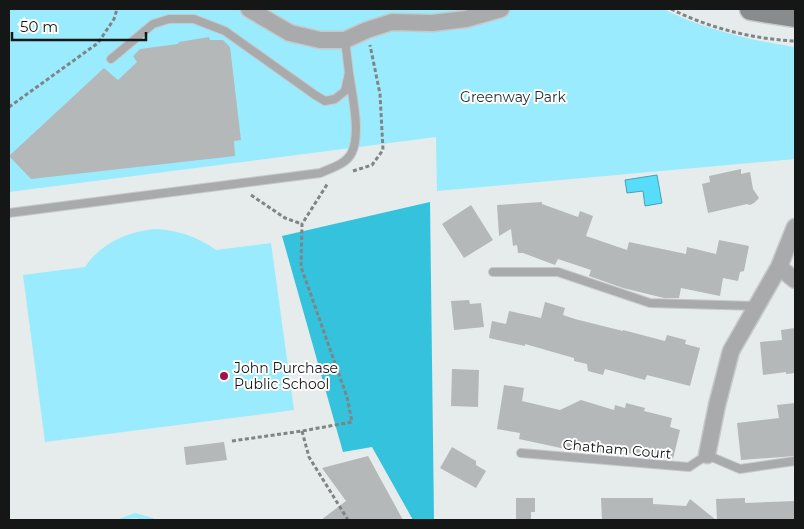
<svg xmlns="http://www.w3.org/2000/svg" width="804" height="529" font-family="Montserrat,sans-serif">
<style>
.green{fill:#9aebfe}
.forest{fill:#34c2dd}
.water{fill:#57ddf9;stroke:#43a2b5}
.building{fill:#b4b8b9}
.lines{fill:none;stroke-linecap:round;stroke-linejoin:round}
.service-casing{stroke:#c5c9ca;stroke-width:10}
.minor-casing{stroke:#c5c9ca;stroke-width:19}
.secondary-casing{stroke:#c5c9ca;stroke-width:25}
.path{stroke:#818485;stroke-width:3;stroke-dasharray:4 2.5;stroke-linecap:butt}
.service{stroke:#a9aaab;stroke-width:8}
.minor{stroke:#a9aaab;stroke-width:16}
.secondary{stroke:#898c8c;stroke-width:22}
.poi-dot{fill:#a4114f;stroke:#fff;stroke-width:2}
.labels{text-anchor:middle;stroke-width:4;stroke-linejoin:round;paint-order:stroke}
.park-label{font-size:14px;fill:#172e33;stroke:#fff}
.poi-label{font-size:14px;fill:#151717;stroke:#fff;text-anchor:start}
.street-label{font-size:14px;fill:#151717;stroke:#fff}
</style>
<rect width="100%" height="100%" fill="#e6ebec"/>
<path class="green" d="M 9,9 L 663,9 C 706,30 749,40 795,47 L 795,159 L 437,191 L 436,137 L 9,192 Z
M 154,229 C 178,230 196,236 216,250 L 271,243 L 294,410 L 45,442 L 23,275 L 85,267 C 101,243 127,232 154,229 Z
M 135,513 L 153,518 L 155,520 L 138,520 L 137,518 L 116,520 Z"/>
<path class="forest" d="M 430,202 L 434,520 L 413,520 L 372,447 L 343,452 L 282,236 Z"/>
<path class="water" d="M 657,175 L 662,203 L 645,206 L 643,191 L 627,193 L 625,180 Z"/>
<path class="building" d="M 209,37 L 210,40 L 223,40 L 230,47 L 241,140 L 234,141 L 235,156 L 31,179 L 9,156 L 104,68 L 118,80 L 137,62 L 133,56 L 140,49 L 178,44 L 179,42 Z
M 741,169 L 741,174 L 750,172 L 753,189 L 759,198 L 754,203 L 750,205 L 747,204 L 708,213 L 702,184 L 710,182 L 709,176 Z
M 542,202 L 542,204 L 578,217 L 580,211 L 593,216 L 586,236 L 627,250 L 629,242 L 686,254 L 687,247 L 716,254 L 719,240 L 749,246 L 744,271 L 740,272 L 738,281 L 723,278 L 720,296 L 681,288 L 679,298 L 664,298 L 623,288 L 589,276 L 591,270 L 558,259 L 555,265 L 523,253 L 518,253 L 517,245 L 513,246 L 511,229 L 499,236 L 497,205 Z
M 471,205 L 493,240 L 464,258 L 442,224 Z
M 469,300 L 470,304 L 481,303 L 484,327 L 454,330 L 451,301 Z
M 545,302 L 565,308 L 563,315 L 575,319 L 623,331 L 623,330 L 665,341 L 667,335 L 686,340 L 685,344 L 700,348 L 690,386 L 647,375 L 645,380 L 605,369 L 603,375 L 588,371 L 587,364 L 574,361 L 574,358 L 525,344 L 525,346 L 489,338 L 492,321 L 506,324 L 509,311 L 541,318 Z
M 795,328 L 795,373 L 786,374 L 786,372 L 763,375 L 760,342 L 782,340 L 781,330 Z
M 452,369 L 479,370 L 478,407 L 451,406 Z
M 504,385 L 524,388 L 522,401 L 560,410 L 581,400 L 614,410 L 615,405 L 625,408 L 626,403 L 645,408 L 644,411 L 672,418 L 670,427 L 680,430 L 673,459 L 655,454 L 654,458 L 649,458 L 617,450 L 616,455 L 604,454 L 578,448 L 578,450 L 571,448 L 570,450 L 519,439 L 520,433 L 497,429 Z
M 795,403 L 795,456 L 741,460 L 737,423 L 779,418 L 777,405 Z
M 224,442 L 227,460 L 186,465 L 184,447 Z
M 452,447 L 476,461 L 476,465 L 486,471 L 476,488 L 440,468 Z
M 368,456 L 403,520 L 321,520 L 346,501 L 322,468 Z
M 516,498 L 535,498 L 535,512 L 531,512 L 531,520 L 516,520 Z
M 601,498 L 653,498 L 653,504 L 686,506 L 690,499 L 716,520 L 602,520 Z
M 745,498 L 745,503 L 795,501 L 795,520 L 717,520 L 716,499 Z"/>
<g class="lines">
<g class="service-casing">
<path id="service" d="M 111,59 L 153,24 L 169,19 L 194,19 L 225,31 L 315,95 L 325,101 L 335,99 L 345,91 L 349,73 L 345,40
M 9,213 L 320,173 C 331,168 347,164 352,152 C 361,133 352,94 349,73
M 493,272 L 558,272 L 650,303 L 756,306
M 521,453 L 689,467 L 707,455 L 740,469 L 795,461"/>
</g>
<g class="minor-casing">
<path id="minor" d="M 249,9 L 290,33 L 320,40 L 345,40 L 367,30 L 392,22 L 432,23 L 466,19 L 501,9
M 779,267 L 795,280
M 707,455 L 717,405 L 731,351 L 779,267 L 795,227"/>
</g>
<g class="secondary-casing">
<path id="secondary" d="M 751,9 L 795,16"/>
</g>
<path class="path" d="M 671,9 C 709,28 753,39 795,41
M 9,107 L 98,43 L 114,19 L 117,9
M 353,171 L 372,165 L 383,150 L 380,94 L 370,45
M 251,195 L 285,218 L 302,224
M 302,431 L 309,457 L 348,520
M 232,441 L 302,431 L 352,422 L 347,397 L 301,267 L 302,224 L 328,183"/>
<use href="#service" class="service"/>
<use href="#minor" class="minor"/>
<use href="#secondary" class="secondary"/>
</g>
<circle class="poi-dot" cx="224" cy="376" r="5"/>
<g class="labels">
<g class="park-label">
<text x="513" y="102">Greenway Park</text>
</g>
<g class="poi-label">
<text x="234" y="373">John Purchase<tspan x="234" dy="16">Public School</tspan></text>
</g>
<g class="street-label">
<text transform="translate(617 449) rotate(5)" y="5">Chatham Court</text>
</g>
</g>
<rect width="804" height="529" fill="none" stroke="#151717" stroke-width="20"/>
<path d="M12 32v8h134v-8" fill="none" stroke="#151717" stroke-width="2.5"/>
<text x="20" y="32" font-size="15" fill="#151717" stroke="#ffffff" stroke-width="4" paint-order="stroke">50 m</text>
</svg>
